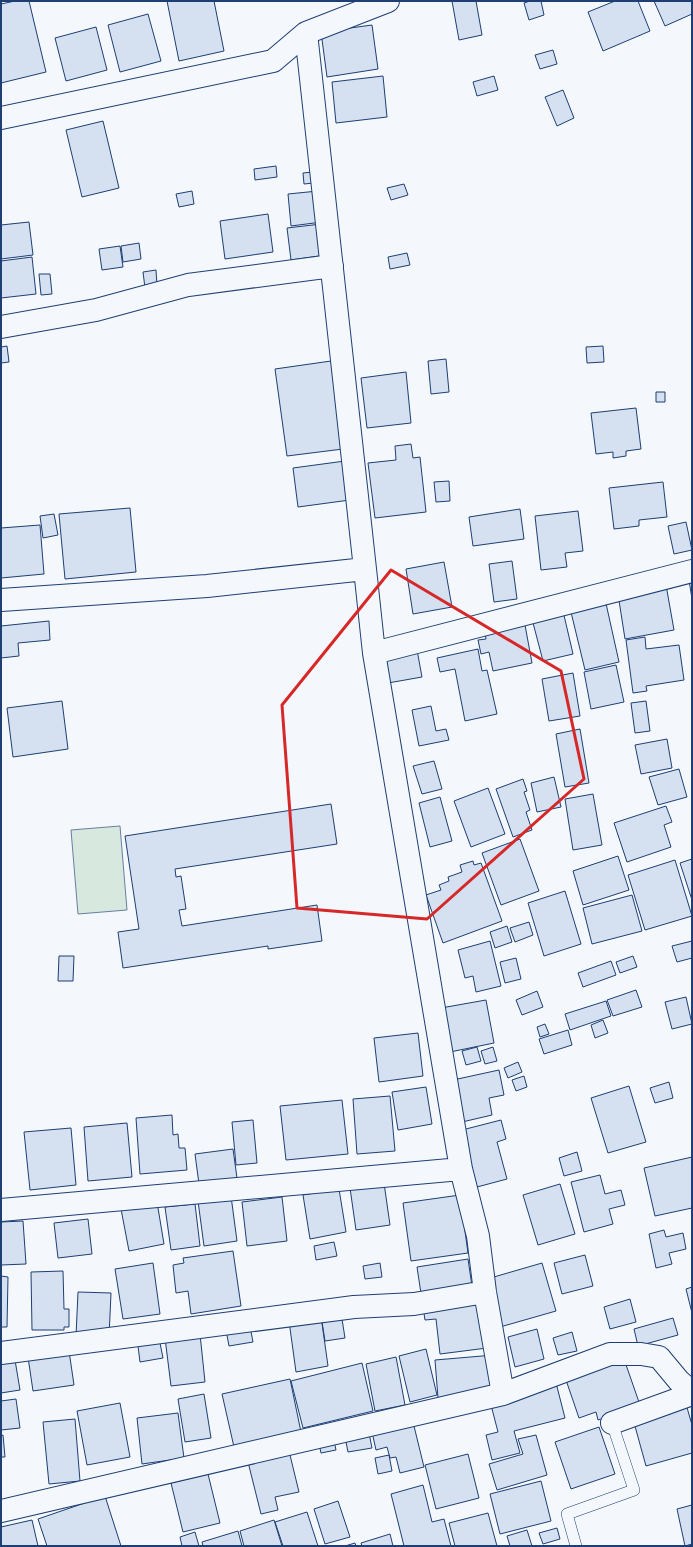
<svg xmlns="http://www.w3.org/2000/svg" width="693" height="1547" font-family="Montserrat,sans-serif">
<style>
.green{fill:#d7e8df;stroke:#687fa3}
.building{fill:#d5e0f0;stroke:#1d3f73}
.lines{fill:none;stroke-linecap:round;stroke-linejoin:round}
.lane-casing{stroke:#1d3f73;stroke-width:12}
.street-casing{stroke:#1d3f73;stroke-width:24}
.lane{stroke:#f4f7fb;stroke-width:11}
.street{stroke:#f4f7fb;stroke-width:22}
.marked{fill:none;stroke:#d62828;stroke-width:3;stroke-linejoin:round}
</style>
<rect width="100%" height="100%" fill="#f4f7fb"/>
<path class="green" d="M 120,826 L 127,910 L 78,914 L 71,830 Z"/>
<path class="building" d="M 15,1 L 29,1 L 46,72 L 1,83 L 1,4 Z
M 167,1 L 214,1 L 224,51 L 179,61 Z
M 452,1 L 476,1 L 482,35 L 459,40 Z
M 530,1 L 541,1 L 544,15 L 529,20 L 524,3 Z
M 615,1 L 638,1 L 650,31 L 603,51 L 588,12 Z
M 654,1 L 692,1 L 692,14 L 665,26 Z
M 148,14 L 161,61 L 120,72 L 108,25 Z
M 372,25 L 378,69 L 327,77 L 321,32 Z
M 96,27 L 107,70 L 66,81 L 55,38 Z
M 553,50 L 557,64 L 540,69 L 535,55 Z
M 383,76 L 387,117 L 336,123 L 332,82 Z
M 494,76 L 498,90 L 477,96 L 473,82 Z
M 563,90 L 574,118 L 557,126 L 545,97 Z
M 103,121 L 119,188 L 82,197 L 66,130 Z
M 276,166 L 277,177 L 255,180 L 254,169 Z
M 322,171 L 323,182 L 304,184 L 303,173 Z
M 404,184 L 408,195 L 391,200 L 387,188 Z
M 192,191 L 194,204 L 179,207 L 176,194 Z
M 318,191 L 322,222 L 291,226 L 288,194 Z
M 268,214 L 273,252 L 225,259 L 220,221 Z
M 29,222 L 33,255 L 1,259 L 1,225 Z
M 321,224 L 326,255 L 291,260 L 287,228 Z
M 139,243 L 141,259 L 123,262 L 121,246 Z
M 120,246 L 123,267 L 102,270 L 99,249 Z
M 407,253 L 410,265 L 390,269 L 388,257 Z
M 32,257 L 36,294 L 1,298 L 1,261 Z
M 156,270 L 157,286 L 145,288 L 143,272 Z
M 39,274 L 50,274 L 52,294 L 41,295 Z
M 7,346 L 9,362 L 1,363 L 1,347 Z
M 603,346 L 604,362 L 587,363 L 586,347 Z
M 446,359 L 449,392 L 431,394 L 428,361 Z
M 331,361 L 343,449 L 287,456 L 275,369 Z
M 406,372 L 411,423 L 367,428 L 361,378 Z
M 656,392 L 665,392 L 665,402 L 656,402 Z
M 636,408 L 641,449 L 626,451 L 626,456 L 613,458 L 613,452 L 596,454 L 591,413 Z
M 411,444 L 413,458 L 420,457 L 426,512 L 375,518 L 368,463 L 396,460 L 395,446 Z
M 345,461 L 350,500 L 298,507 L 293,468 Z
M 449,481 L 450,501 L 436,502 L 434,482 Z
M 663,482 L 667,517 L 639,520 L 639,526 L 614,529 L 609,488 Z
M 130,508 L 136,572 L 65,579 L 59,514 Z
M 520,509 L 524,539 L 473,546 L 469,517 Z
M 578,511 L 583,551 L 565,553 L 567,567 L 541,570 L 535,516 Z
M 54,514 L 58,535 L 43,538 L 40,516 Z
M 686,522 L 692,550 L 674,554 L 668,526 Z
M 40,525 L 44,574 L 1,578 L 1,528 Z
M 512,561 L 517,599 L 494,602 L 489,564 Z
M 444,562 L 452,607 L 413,614 L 406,569 Z
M 689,580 L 692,580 L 692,599 Z
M 666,585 L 674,630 L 625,639 L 618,594 Z
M 605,599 L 619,662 L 585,670 L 570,608 Z
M 563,611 L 573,654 L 543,661 L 532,619 Z
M 49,621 L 50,640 L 18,643 L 19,656 L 1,658 L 1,626 Z
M 525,625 L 532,663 L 493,671 L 489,652 L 481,654 L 478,640 L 486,639 L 485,633 Z
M 645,637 L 646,649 L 679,645 L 684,680 L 646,686 L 647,691 L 633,693 L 626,640 Z
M 415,639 L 422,677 L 388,683 L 382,645 Z
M 478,649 L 482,671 L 487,670 L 497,714 L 465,721 L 455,669 L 440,672 L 437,658 Z
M 616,665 L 624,702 L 591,709 L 584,672 Z
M 573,673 L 580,716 L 549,721 L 542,679 Z
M 62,701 L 68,749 L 13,757 L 7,708 Z
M 646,701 L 650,731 L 635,733 L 631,703 Z
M 431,706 L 436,731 L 446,729 L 449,740 L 419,746 L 412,710 Z
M 580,729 L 589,783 L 565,787 L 556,734 Z
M 667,739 L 672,768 L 641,774 L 635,745 Z
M 434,761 L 442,789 L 422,794 L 413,766 Z
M 679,769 L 687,797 L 658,805 L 649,777 Z
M 554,777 L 561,807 L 537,812 L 531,783 Z
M 523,779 L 527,791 L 524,792 L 530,810 L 526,812 L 532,830 L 513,837 L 496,789 Z
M 488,788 L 505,834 L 471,847 L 454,801 Z
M 593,794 L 602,845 L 573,850 L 565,799 Z
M 440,797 L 452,841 L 430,847 L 419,803 Z
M 331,804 L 337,844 L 175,869 L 176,877 L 181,876 L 186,909 L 179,910 L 182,926 L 317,905 L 322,941 L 268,949 L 268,946 L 123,968 L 118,932 L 139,929 L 125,836 Z
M 666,806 L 672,822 L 664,825 L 671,847 L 627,862 L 614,823 Z
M 520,839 L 539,891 L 501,905 L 482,853 Z
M 618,856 L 629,890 L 583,905 L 573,871 Z
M 692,859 L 692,900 L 680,863 Z
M 675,860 L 692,916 L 645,930 L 628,875 Z
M 473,861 L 474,865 L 481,863 L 502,921 L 443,943 L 426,895 L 441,890 L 439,885 L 449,881 L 448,877 L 462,872 L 460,865 Z
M 565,891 L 581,944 L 544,956 L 528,903 Z
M 632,895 L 642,931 L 592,944 L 583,908 Z
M 529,922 L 533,935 L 515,942 L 510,928 Z
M 507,926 L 512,942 L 495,948 L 490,932 Z
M 490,941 L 501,986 L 476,992 L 473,976 L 465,978 L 458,950 Z
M 692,941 L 692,958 L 677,962 L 672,946 Z
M 59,956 L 74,956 L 73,981 L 58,981 Z
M 633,956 L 637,967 L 620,973 L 616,962 Z
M 516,958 L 521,979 L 505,983 L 500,962 Z
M 611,961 L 616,975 L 583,987 L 578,973 Z
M 636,990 L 642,1007 L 613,1016 L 607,1000 Z
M 537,991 L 543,1007 L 522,1015 L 516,1000 Z
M 686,997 L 692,1024 L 672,1029 L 665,1002 Z
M 486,1000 L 494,1043 L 450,1052 L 441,1008 Z
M 606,1001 L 611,1016 L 570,1030 L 565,1014 Z
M 603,1020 L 608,1033 L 595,1038 L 591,1025 Z
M 545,1024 L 549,1034 L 540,1037 L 537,1027 Z
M 568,1030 L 572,1045 L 544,1054 L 539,1039 Z
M 418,1033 L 423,1076 L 379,1082 L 374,1038 Z
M 477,1047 L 481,1061 L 466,1065 L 462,1051 Z
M 493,1047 L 497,1061 L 485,1064 L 481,1051 Z
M 518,1062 L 522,1072 L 508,1078 L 504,1068 Z
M 499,1070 L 504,1095 L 489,1098 L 492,1115 L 462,1122 L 453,1080 Z
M 524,1076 L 527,1087 L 516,1091 L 512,1080 Z
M 669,1082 L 673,1098 L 655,1103 L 650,1088 Z
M 629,1086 L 646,1142 L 608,1153 L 591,1098 Z
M 426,1087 L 432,1124 L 398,1130 L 392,1092 Z
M 390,1096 L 395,1151 L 357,1154 L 353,1099 Z
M 342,1100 L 348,1154 L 286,1160 L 280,1106 Z
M 172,1115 L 173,1135 L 178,1134 L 179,1148 L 185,1148 L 187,1170 L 140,1174 L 136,1118 Z
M 253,1120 L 257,1163 L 236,1165 L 232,1122 Z
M 501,1120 L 506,1139 L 497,1142 L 507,1179 L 477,1187 L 462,1130 Z
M 127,1123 L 132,1177 L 88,1181 L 84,1127 Z
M 71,1128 L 76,1185 L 30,1190 L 24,1132 Z
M 233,1149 L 237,1178 L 199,1184 L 195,1154 Z
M 577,1152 L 582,1171 L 564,1176 L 559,1158 Z
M 692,1157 L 692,1208 L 655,1216 L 644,1168 Z
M 600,1175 L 605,1194 L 621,1190 L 625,1205 L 609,1209 L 613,1224 L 584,1232 L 571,1182 Z
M 384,1183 L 390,1225 L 356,1230 L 350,1188 Z
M 560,1184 L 575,1234 L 538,1245 L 523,1195 Z
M 339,1189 L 346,1232 L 310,1239 L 303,1195 Z
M 460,1195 L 468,1253 L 411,1261 L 403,1203 Z
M 231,1196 L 237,1241 L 204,1246 L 198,1201 Z
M 282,1197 L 287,1241 L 247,1246 L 242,1202 Z
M 157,1202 L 164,1244 L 129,1251 L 121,1209 Z
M 195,1204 L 200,1246 L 171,1250 L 165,1207 Z
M 88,1219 L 92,1254 L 58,1258 L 54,1223 Z
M 23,1221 L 26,1264 L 1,1265 L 1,1222 Z
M 664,1230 L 666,1237 L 683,1233 L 686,1249 L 669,1253 L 672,1264 L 656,1268 L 649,1234 Z
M 334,1242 L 337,1256 L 316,1260 L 314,1246 Z
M 233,1251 L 241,1306 L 191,1314 L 188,1291 L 176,1293 L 173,1265 L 184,1263 L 183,1258 Z
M 585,1255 L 593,1286 L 562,1294 L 554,1263 Z
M 468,1259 L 473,1293 L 422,1300 L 417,1267 Z
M 153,1263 L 160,1314 L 123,1319 L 115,1269 Z
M 380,1263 L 382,1277 L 365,1279 L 363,1266 Z
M 542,1263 L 556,1311 L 500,1327 L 487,1279 Z
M 63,1271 L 64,1309 L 69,1309 L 69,1327 L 64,1327 L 64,1330 L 32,1330 L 31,1272 Z
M 1,1276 L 8,1277 L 7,1327 L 1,1327 Z
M 692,1287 L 692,1313 L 686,1289 Z
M 78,1292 L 111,1293 L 109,1337 L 76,1336 Z
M 630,1299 L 636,1322 L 610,1329 L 604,1307 Z
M 481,1301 L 487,1348 L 440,1354 L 436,1319 L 425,1320 L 423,1307 Z
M 321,1316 L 328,1366 L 296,1372 L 289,1321 Z
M 673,1318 L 678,1335 L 638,1346 L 634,1329 Z
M 342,1319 L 345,1338 L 325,1341 L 322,1322 Z
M 250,1326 L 253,1342 L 229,1346 L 226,1330 Z
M 537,1329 L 544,1359 L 515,1367 L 508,1337 Z
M 572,1332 L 577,1351 L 558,1355 L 553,1338 Z
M 200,1334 L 205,1382 L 171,1386 L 165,1338 Z
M 160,1343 L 163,1358 L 140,1362 L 138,1346 Z
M 426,1349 L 437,1395 L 410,1402 L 399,1356 Z
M 69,1351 L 74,1385 L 33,1391 L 28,1357 Z
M 494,1355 L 497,1393 L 438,1398 L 435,1360 Z
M 396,1357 L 405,1405 L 375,1411 L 366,1364 Z
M 624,1359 L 640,1405 L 598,1420 L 596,1412 L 579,1418 L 566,1380 Z
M 15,1360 L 20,1390 L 1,1393 L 1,1363 Z
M 362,1363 L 373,1411 L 303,1428 L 291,1381 Z
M 554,1375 L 565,1418 L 514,1431 L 520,1453 L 492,1460 L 486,1435 L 498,1432 L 491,1405 Z
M 290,1379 L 301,1432 L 234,1447 L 222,1394 Z
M 204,1394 L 211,1438 L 185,1442 L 178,1399 Z
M 16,1399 L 20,1428 L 1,1430 L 1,1401 Z
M 120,1403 L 130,1457 L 87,1465 L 77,1411 Z
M 686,1404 L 692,1425 L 692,1453 L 646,1466 L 633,1419 Z
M 178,1413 L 184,1458 L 142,1464 L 137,1418 Z
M 75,1419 L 80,1481 L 49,1484 L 43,1422 Z
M 413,1422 L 424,1467 L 400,1473 L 396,1457 L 390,1458 L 387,1447 L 376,1450 L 372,1432 Z
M 599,1427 L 615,1474 L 571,1489 L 555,1442 Z
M 369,1433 L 372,1448 L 348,1452 L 345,1437 Z
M 3,1435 L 5,1457 L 1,1457 L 1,1436 Z
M 536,1435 L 547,1475 L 497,1490 L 489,1464 L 523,1454 L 518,1439 Z
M 333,1436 L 336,1450 L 321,1453 L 318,1439 Z
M 289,1451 L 299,1492 L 275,1497 L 278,1510 L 261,1514 L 248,1462 Z
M 468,1454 L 479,1498 L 436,1509 L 425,1465 Z
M 389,1455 L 392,1471 L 378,1474 L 375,1458 Z
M 208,1474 L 220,1523 L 183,1532 L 171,1483 Z
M 541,1481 L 551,1521 L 500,1534 L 490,1494 Z
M 423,1485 L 432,1522 L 444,1519 L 451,1546 L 404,1546 L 391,1494 Z
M 105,1496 L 121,1546 L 47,1546 L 38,1519 Z
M 338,1501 L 350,1537 L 325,1544 L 314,1509 Z
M 692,1505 L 692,1544 L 685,1546 L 677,1509 Z
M 307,1512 L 318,1546 L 283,1546 L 275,1522 Z
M 488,1513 L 497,1546 L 455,1546 L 449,1523 Z
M 32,1520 L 38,1546 L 1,1546 L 1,1527 Z
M 274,1520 L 282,1546 L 244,1546 L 240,1531 Z
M 557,1528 L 560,1539 L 543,1544 L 539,1533 Z
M 527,1530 L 532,1546 L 510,1546 L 507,1536 Z
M 238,1531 L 242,1546 L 203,1546 L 202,1542 Z
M 195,1532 L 199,1546 L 182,1546 L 180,1537 Z
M 390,1534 L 393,1546 L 362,1546 L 361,1543 Z
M 355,1543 L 356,1546 L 345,1546 Z"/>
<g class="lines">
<g class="lane-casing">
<path id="lane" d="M 576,1546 L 567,1514 L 634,1490 L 612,1423"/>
</g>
<g class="street-casing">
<path id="street" d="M 306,33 L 388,1
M 1,118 L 273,61 L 306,33 L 365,569
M 1,327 L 96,310 L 188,285 L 332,266
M 1,600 L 207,586 L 365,569 L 374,653 L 692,571
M 374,653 L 461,1169 L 478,1236 L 485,1292 L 503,1394
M 1,1210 L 461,1169
M 1,1353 L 354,1307 L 414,1304 L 485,1292
M 612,1423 L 692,1394
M 1,1511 L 503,1394 L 610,1354 L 641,1354 L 659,1357 L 679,1381 L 692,1392"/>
</g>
<use href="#lane" class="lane"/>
<use href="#street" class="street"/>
</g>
<path class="marked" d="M 391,570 L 561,671 L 584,779 L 427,919 L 297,908 L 282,705 Z"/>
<rect width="693" height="1547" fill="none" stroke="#1d3f73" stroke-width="4"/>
</svg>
